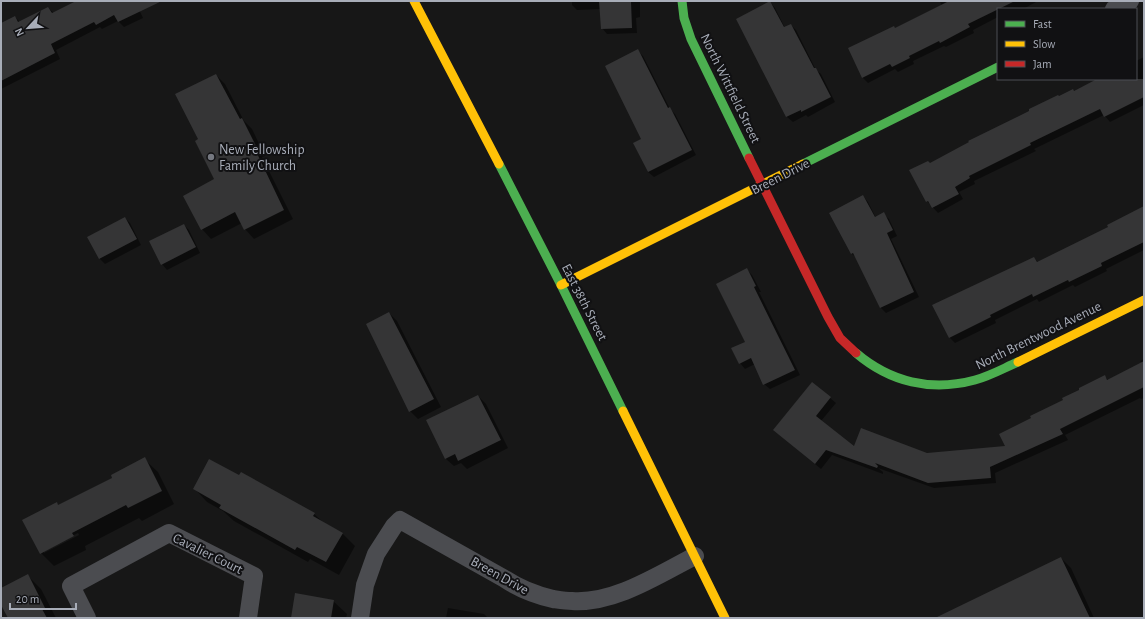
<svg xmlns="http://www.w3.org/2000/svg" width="1145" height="619" font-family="'Alegreya Sans',sans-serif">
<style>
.shadow{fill:#0007;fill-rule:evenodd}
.building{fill:#353536}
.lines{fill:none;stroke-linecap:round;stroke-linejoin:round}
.street{stroke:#4b4c50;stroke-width:18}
.fast{stroke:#4caf50;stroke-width:9}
.slow{stroke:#ffc107;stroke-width:9}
.jam{stroke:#c62828;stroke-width:9}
.poi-dot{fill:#757880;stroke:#111113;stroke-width:1.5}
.labels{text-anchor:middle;stroke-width:4;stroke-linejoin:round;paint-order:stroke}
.street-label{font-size:14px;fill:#a8adb8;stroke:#111113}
.poi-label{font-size:14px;fill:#a8adb8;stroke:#111113;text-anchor:start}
</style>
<rect width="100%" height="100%" fill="#171717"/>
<path class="shadow" d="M 78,1 L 140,1 L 136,3 L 143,18 L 124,27 L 118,21 L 102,29 L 100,27 L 56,50 L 60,59 L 1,89 L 1,24 L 15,17 L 20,22 L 48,8 L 54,13 Z
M 572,1 L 640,1 L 640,17 L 636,18 L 637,33 L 607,34 L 602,28 L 601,9 L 577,10 L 572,5 Z
M 943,1 L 1038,1 L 1023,9 L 998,9 L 998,17 L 973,30 L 974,33 L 946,47 L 944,46 L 913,61 L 914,64 L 898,72 L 895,69 L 868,83 L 863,78 L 849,49 L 896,29 L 942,6 L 940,2 Z
M 770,2 L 775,8 L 785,28 L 791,25 L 796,30 L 816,70 L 821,74 L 835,102 L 808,117 L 806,115 L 793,122 L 787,117 L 738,19 Z
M 638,51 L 643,56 L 670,109 L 675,114 L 696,155 L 654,177 L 648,172 L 634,144 L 642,139 Z
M 1144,57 L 1144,105 L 1110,122 L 1104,115 L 1034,149 L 1036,151 L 974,181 L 975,184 L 959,192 L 963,199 L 938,213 L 927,201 L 930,164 L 1059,97 L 1074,91 L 1099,79 L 1136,79 L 1136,61 Z
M 216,75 L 225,84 L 244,121 L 252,129 L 265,156 L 262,157 L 293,219 L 254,239 L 245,229 L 242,223 L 211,239 L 202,229 L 216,180 L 199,140 Z
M 863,196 L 868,202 L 876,218 L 883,214 L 889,219 L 897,236 L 891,239 L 919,297 L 886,313 L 881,308 L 858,259 L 852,254 Z
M 1144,207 L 1144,250 L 1106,269 L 1107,271 L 1075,287 L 1073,285 L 1039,302 L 1037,299 L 995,320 L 996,323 L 955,343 L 950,338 L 934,305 L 1034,258 L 1038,262 L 1110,228 Z
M 125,218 L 130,223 L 141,245 L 105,264 L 100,259 L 89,237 Z
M 184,225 L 189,230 L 200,253 L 167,270 L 162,264 Z
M 747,270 L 752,275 L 761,292 L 759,292 L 800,375 L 770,389 L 764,384 L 755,364 L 745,369 L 740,363 L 747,342 Z
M 389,313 L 397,321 L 441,407 L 418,419 L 410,411 Z
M 1144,359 L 1144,398 L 1141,399 L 1140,398 L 1065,435 L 1068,440 L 995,473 L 996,483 L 934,488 L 878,468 L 883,472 L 883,474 L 832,455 L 821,469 L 774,430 L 830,398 L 836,403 L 821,421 L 854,448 L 927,454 L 1007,447 L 1064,401 L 1104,376 L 1108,380 L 1142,363 L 1140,361 Z
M 478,396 L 486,404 L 508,448 L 467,469 L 461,463 L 454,466 L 446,459 Z
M 144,459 L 158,472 L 174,504 L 142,521 L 139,518 L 85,546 L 86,550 L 54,566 L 41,553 L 56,503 L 59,506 L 114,478 ZM 78,533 L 79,535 L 44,553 L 44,550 Z
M 240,477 L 314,514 L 324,523 L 342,533 L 355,546 L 339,575 L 310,559 L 308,562 L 234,521 L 223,511 L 207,502 L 194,488 Z
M 1061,558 L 1071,568 L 1094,618 L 937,618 Z
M 28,576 L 41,589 L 56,618 L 9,618 L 1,603 L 1,589 Z
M 333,601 L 347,614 L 346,618 L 292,618 Z
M 448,608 L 484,614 L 488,618 L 446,618 Z"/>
<path class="building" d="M 76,1 L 162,1 L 118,22 L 114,15 L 96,25 L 94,22 L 51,44 L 55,53 L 1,81 L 1,23 L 15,16 L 18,22 L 48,7 L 52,13 Z
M 599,1 L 631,1 L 632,28 L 601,29 Z
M 770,1 L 784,27 L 791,24 L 814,68 L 816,68 L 831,97 L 801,112 L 801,110 L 786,117 L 736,19 Z
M 949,1 L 1015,1 L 968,24 L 970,27 L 940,43 L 939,41 L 909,56 L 910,58 L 892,67 L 890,64 L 862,78 L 848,48 L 894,26 L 895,28 Z
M 638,49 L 668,108 L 670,107 L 692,150 L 648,172 L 633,143 L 641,139 L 605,66 Z
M 216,74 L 240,119 L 242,118 L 256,146 L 254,147 L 284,210 L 244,230 L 235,212 L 201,230 L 183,196 L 214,179 L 195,141 L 198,139 L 175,94 Z
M 1097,79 L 1144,79 L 1144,97 L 1104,117 L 1100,109 L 1030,143 L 1031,145 L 969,176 L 970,178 L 955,187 L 959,194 L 932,208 L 928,201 L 926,202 L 909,170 L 928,161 L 930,163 L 969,142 L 968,141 L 1029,111 L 1029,109 L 1058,95 L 1059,96 L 1073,89 L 1074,91 Z
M 863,195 L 875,217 L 884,212 L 893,230 L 887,233 L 914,292 L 880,308 L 853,253 L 851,254 L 829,213 Z
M 1144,206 L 1144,242 L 1101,263 L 1102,266 L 1069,282 L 1068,280 L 1033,297 L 1032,294 L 990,315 L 991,317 L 949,338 L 932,305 L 1034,257 L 1037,262 L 1108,227 L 1107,225 Z
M 125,217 L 137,239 L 99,259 L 87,237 Z
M 184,224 L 196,247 L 161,265 L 149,241 Z
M 747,268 L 756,286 L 754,287 L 795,370 L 763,385 L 751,358 L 739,364 L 731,348 L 745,342 L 716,284 Z
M 389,312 L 434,399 L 409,412 L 366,324 Z
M 1144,361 L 1144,387 L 1060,429 L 1063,434 L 990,467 L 991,478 L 928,483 L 875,463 L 878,466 L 877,468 L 826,450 L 815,464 L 773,430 L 812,382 L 831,397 L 816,416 L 854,446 L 861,428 L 927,453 L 1005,446 L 999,434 L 1031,418 L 1030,416 L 1063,400 L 1062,398 L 1079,390 L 1079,388 L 1105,375 L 1107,380 Z
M 478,395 L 501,440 L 458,461 L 455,454 L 445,459 L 426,420 Z
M 145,457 L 162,491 L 128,508 L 126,505 L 72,533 L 74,536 L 40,554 L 22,520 L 57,502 L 58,505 L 112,478 L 111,475 Z
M 209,459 L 239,475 L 241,472 L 315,513 L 313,516 L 343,533 L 326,562 L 297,547 L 295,550 L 219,508 L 221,505 L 193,489 Z
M 1061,557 L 1090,618 L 935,618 Z
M 28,574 L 45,608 L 42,609 L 47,618 L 8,618 L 1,605 L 1,588 Z
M 295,593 L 334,600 L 331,618 L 291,618 Z"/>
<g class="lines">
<path class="street" d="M 1114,9 L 1130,1
M 87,618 L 71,586 L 169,533 L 254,576 L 248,618
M 360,618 L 365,585 L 376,554 L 394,526 L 400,520 L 505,579 C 520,589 536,595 553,599 C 560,600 566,601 572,601 C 614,604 658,575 695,556"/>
<path class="fast" d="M 682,1 L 684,18 L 691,39 L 749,158
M 499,164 L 561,285 L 623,411
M 803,164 L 998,67
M 856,353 C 890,382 931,392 975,380 C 990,376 1004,368 1018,362"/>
<path class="slow" d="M 414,1 L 499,164
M 561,285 L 803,164
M 1018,362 L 1144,300
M 623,411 L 725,618"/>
<path class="jam" d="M 749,158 L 828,317 L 840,338 L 856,353"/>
</g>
<circle class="poi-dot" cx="211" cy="157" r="4"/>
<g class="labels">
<g class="street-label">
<text transform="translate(731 88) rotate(64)" y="5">North Wittfield Street</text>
<text transform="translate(780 176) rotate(-27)" y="5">Breen Drive</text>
<text transform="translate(585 302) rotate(63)" y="5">East 38th Street</text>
<text transform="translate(1038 335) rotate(-26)" y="5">North Brentwood Avenue</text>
<text transform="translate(208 553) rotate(26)" y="5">Cavalier Court</text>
<text transform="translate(500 575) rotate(29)" y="5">Breen Drive</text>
</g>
<g class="poi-label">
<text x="219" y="154">New Fellowship<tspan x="219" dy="16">Family Church</tspan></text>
</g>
</g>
<rect width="1145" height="619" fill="none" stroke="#a8adb8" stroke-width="4"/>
<rect x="997" y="8" width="140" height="72" fill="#111113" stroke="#4d4f55"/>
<rect x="1005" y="21" width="20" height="6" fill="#4caf50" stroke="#4d4f55"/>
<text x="1033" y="28" font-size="12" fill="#a8adb8">Fast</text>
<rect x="1005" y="41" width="20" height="6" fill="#ffc107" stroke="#4d4f55"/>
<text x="1033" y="48" font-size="12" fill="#a8adb8">Slow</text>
<rect x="1005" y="61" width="20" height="6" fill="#c62828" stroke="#4d4f55"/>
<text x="1033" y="68" font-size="12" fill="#a8adb8">Jam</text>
<g transform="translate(28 28) rotate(244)" stroke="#111113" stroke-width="3" paint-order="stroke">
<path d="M0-3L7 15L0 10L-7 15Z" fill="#a8adb8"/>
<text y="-6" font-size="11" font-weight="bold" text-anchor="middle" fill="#a8adb8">N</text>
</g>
<path d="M10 603v6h66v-6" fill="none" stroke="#a8adb8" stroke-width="2"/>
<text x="16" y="603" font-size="12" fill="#a8adb8" stroke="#111113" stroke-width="3" paint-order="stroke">20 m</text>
</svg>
